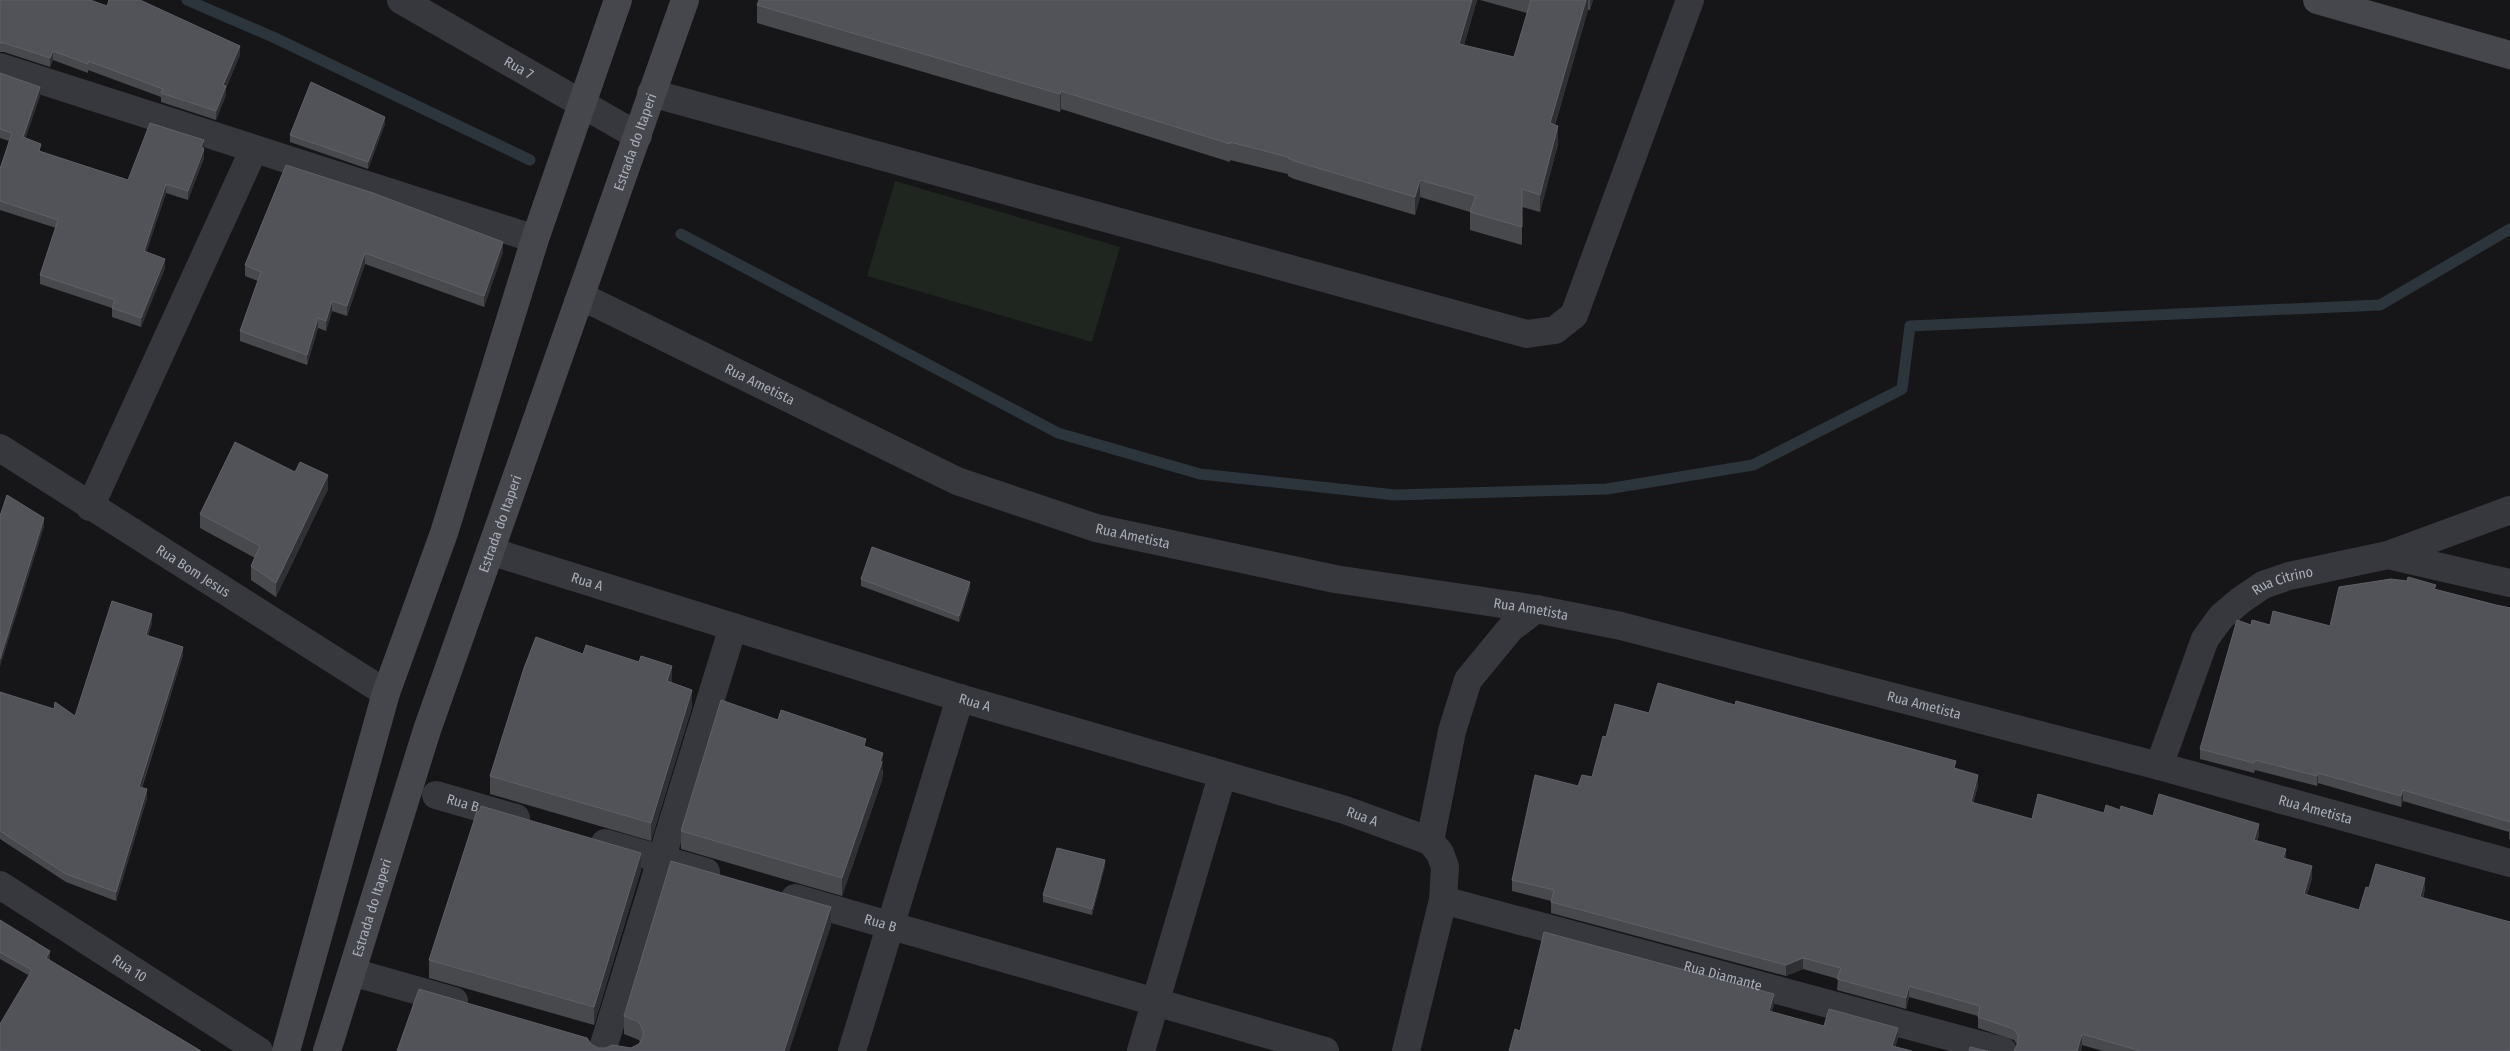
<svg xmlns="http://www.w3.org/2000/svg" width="2510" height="1051" font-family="'Fira Sans Condensed',sans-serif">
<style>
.green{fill:#1e261f}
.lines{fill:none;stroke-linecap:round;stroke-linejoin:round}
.stream{stroke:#2c353c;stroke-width:11}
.street{stroke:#37383d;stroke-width:28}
.secondary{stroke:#45474d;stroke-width:28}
.wall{fill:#47494d}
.shaded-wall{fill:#2f3033}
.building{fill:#525359;stroke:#5f6168}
.labels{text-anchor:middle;stroke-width:5;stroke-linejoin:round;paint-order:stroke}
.street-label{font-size:14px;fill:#a8adb8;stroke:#111113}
</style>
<rect width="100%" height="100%" fill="#161618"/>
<path class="green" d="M 895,181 L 1120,247 L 1092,342 L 867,276 Z"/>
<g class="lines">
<path class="stream" d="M 187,0 L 273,37 L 530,160
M 681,234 L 1058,433 L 1200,474 L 1395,495 L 1607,489 L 1753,465 L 1902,389 L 1910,326 L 2380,305 L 2510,229"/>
<g class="street">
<path id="s1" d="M 401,0 L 638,136"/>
<path d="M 0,67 L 535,239"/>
<path d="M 651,93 L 1527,334 L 1555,330 L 1574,315 L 1690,0"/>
<path id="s2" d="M 578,302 L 593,302 L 957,481 L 1096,528 L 1335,579 L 1536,609 L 1621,626 L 2159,766 L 2510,863"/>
<path id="s3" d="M 0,448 L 386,693"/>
<path d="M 90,507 L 254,149"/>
<path id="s4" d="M 490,551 L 960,698 L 1345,810 L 1430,841 L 1440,853 L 1445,867 L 1443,900 L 1406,1051"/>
<path d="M 2388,555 L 2510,510"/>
<path id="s5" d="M 2159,766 L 2205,639 L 2221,617 L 2241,600 L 2263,585 L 2289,576 L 2388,555 L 2510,583"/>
<path id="s6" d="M 436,795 L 516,818"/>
<path d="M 1430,841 L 1452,731 L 1468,680 L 1510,629 L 1536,609"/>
<path d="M 605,843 L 706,872"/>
<path id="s7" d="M 0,885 L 259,1051"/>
<path id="s8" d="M 795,898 L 1325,1051"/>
<path id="s9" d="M 1443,900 L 2003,1051"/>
<path d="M 352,972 L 454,1001"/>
<path d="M 602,1051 L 733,627"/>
<path d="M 852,1051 L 960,698"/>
<path d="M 1141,1051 L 1222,776"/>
</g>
<g class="secondary">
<path d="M 2317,0 L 2510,55"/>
<path d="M 286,1051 L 386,693 L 444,533 L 535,239 L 618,0"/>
<path id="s10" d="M 327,1051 L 427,730 L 685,0"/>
</g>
</g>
<path class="wall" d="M 0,0 L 240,55 L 226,88 L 226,95 L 216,120 L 161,102 L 161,97 L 88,70 L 88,73 L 53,60 L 50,67 L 4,52 L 0,52 Z
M 1477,0 L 1464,45 L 1514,57 L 1527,13 L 1480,0 L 1593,0 L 1590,10 L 1588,10 L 1555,125 L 1558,144 L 1540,212 L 1522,207 L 1522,245 L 1470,230 L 1470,212 L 1420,197 L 1415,215 L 1294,179 L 1288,176 L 1288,174 L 1230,160 L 1230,162 L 1061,109 L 1060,112 L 757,23 L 757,5 Z
M 0,73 L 40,96 L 25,138 L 41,152 L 128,180 L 204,140 L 204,158 L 188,200 L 166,193 L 146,252 L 165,268 L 141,327 L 112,317 L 112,308 L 40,284 L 40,275 L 56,228 L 0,210 L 0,169 L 9,141 L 0,138 Z
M 385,124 L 368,169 L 290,142 L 290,135 Z
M 286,165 L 503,252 L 484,307 L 365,264 L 347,316 L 332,311 L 326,331 L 318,328 L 307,365 L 240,341 L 240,331 L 258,281 L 245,276 L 245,265 Z
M 328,489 L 276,597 L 251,580 L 251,566 L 255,558 L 200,528 L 200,514 Z
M 861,579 L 970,588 L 959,622 L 861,586 Z
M 2436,590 L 2496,605 L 2510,608 L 2510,839 L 2509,839 L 2509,832 L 2403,801 L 2401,807 L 2318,783 L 2317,786 L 2255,770 L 2254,773 L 2200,759 L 2200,749 L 2251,625 L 2330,626 Z
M 152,623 L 148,636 L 183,655 L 142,788 L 147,798 L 116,901 L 66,882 L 0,839 L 0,692 L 75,716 Z
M 583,654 L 672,682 L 692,707 L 651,841 L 490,794 L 490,776 Z
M 1649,713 L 1956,769 L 1978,786 L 1973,803 L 2032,819 L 2104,813 L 2120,810 L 2259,835 L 2257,841 L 2286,858 L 2312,878 L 2307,895 L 2359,910 L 2369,888 L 2425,889 L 2423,898 L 2510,1051 L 2103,1051 L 2082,1045 L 2081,1051 L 2014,1051 L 2017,1045 L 2014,1040 L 1978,1028 L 1978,1016 L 1909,997 L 1906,1009 L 1837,990 L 1838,979 L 1803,969 L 1786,976 L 1551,913 L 1551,901 L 1512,891 L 1512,880 L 1578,786 L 1592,777 L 1606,737 Z
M 778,720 L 866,747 L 883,771 L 882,780 L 842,896 L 681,849 L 681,831 Z
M 1105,866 L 1092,915 L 1043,902 L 1043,895 Z
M 641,870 L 594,1025 L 429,978 L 429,960 Z
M 0,920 L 50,959 L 50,960 L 28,975 L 0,959 Z
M 831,925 L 789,1051 L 397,1051 L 591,1044 L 598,1048 L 631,1048 L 639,1044 L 640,1042 L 639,1040 L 624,1034 L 624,1016 Z"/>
<path class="shaded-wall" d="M 1472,0 L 1477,0 L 1459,62 L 1459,44 Z
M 1586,0 L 1588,0 L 1588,10 L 1550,141 L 1550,123 Z
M 1590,0 L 1593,0 L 1590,10 Z
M 240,46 L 240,55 L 226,88 L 226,95 L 216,120 L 216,111 L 223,85 Z
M 53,51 L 53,60 L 50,67 L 50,58 Z
M 40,87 L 40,96 L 23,146 L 23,137 Z
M 1061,91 L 1061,109 L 1060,112 L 1060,94 Z
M 385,117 L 385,124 L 368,169 L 368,162 Z
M 1558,126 L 1558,144 L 1540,212 L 1540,195 Z
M 204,140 L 204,158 L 188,200 L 188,191 L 201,147 Z
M 1420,180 L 1420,197 L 1415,215 L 1415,197 Z
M 166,184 L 166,193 L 144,260 L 144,251 Z
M 503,242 L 503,252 L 484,307 L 484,296 Z
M 365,253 L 365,264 L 347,316 L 347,306 Z
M 165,259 L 165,268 L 141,327 L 141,318 Z
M 332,301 L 332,311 L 326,331 L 326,321 Z
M 318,318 L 318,328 L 307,365 L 307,355 Z
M 328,475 L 328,489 L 276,597 L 276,583 Z
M 44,518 L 44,527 L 0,667 L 0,659 Z
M 970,582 L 970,588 L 959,622 L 959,616 Z
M 152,614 L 152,623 L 146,644 L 146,635 Z
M 183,647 L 183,655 L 139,795 L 139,787 Z
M 672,666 L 672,684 L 667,681 Z
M 692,690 L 692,707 L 651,841 L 651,823 Z
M 883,753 L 882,780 L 842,896 L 842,878 Z
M 2318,773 L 2318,783 L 2317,786 L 2317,776 Z
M 1978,775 L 1978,786 L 1971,813 L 1971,802 Z
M 147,789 L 147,798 L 116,901 L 116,892 Z
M 2403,790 L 2403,801 L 2401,807 L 2401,796 Z
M 2259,824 L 2259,835 L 2254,851 L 2254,840 Z
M 2286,849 L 2286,860 L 2283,858 Z
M 641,853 L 641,870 L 594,1025 L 594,1007 Z
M 1105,860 L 1105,866 L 1092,915 L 1092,909 Z
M 2312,866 L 2312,878 L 2304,906 L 2304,894 Z
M 2425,878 L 2425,889 L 2420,908 L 2420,897 Z
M 831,907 L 831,925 L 789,1051 L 784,1051 Z
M 50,951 L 50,959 L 46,966 L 46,958 Z
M 1803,958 L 1803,969 L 1786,976 L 1786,965 Z
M 1909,986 L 1909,997 L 1906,1009 L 1906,998 Z
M 1774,994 L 1774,1005 L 1769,1022 L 1769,1011 Z
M 1898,1028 L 1898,1039 L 1894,1051 L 1892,1046 Z
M 2082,1034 L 2082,1045 L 2081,1051 L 2077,1051 Z"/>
<path class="building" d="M 0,0 L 90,0 L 107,6 L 109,0 L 140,0 L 240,46 L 223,85 L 226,86 L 216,111 L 161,93 L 163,89 L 88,61 L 88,64 L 53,51 L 50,58 L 4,43 L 0,43 Z
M 759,0 L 1472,0 L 1459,44 L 1514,57 L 1531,0 L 1586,0 L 1550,123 L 1558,126 L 1540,195 L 1522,189 L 1522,227 L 1470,212 L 1476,196 L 1420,180 L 1415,197 L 1294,161 L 1288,158 L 1288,157 L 1230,142 L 1230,144 L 1061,91 L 1060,94 L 757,5 Z
M 0,73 L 40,87 L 23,137 L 41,144 L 39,151 L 128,180 L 150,123 L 204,140 L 201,147 L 204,149 L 188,191 L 166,184 L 144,251 L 165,259 L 141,318 L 112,308 L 115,300 L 40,275 L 58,220 L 0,201 L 0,169 L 12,133 L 0,129 Z
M 311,82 L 385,117 L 368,162 L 290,135 Z
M 286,165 L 373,193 L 503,242 L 484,296 L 365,253 L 347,306 L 332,301 L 326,321 L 318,318 L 307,355 L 240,331 L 261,272 L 245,265 Z
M 235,442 L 295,472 L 300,462 L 328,475 L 276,583 L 251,566 L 260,546 L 200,514 Z
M 7,495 L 44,518 L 0,659 L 0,516 Z
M 872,547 L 970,582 L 959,616 L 861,579 Z
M 2408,577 L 2436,585 L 2434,589 L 2496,605 L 2510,608 L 2510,822 L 2403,790 L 2401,796 L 2318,773 L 2317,776 L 2255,760 L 2254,763 L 2200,749 L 2237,620 L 2251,625 L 2252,620 L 2270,625 L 2273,611 L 2330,626 L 2339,587 L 2391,579 L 2407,581 Z
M 112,601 L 152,614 L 146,635 L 183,647 L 139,787 L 147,789 L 116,892 L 66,874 L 0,831 L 0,692 L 54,709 L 55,702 L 75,716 Z
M 536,637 L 583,654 L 586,645 L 639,662 L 641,656 L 672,666 L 667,681 L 692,690 L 651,823 L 490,776 L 524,668 Z
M 1658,683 L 1735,705 L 1736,701 L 1956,761 L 1954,768 L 1978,775 L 1971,802 L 2032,819 L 2038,794 L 2104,813 L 2106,805 L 2120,810 L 2121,806 L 2153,816 L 2159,794 L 2259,824 L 2254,840 L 2286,849 L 2283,858 L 2312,866 L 2304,894 L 2359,910 L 2366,887 L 2369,888 L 2376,864 L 2425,878 L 2420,897 L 2510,922 L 2510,1051 L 2141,1051 L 2082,1034 L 2077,1051 L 2014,1051 L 2018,1043 L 2018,1035 L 2014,1029 L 1978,1017 L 1980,1006 L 1909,986 L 1906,998 L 1837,979 L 1841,968 L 1803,958 L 1786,965 L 1551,902 L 1554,890 L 1512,880 L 1535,775 L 1578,786 L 1582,775 L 1592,777 L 1603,736 L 1606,737 L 1615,704 L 1649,713 Z
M 721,700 L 778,720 L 781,710 L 866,739 L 864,746 L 883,753 L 880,761 L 882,762 L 842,878 L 681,831 Z
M 481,806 L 641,853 L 594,1007 L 429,960 L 477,811 L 479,812 Z
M 1057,848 L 1105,860 L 1092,909 L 1043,895 Z
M 671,861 L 831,907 L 784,1051 L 397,1051 L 419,989 L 587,1038 L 591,1044 L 598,1048 L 606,1048 L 612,1045 L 631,1048 L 639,1044 L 643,1037 L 643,1030 L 639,1022 L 624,1016 Z
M 0,920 L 50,951 L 46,958 L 201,1051 L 0,1051 L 0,1024 L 32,970 L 0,952 Z
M 1544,932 L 1774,994 L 1769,1011 L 1824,1026 L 1829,1009 L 1898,1028 L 1892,1046 L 1912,1051 L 1509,1051 L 1515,1029 L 1520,1031 Z
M 1970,1047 L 1988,1051 L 1969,1051 Z"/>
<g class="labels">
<g class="street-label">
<text dy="5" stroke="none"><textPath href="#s1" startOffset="136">Rua 7</textPath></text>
<text dy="5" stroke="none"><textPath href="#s10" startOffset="960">Estrada do Itaperi</textPath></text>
<text dy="5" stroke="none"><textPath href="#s2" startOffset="201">Rua Ametista</textPath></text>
<text dy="5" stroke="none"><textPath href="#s10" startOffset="555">Estrada do Itaperi</textPath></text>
<text dy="5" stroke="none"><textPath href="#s2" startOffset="605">Rua Ametista</textPath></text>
<text dy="5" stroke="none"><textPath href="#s3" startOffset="229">Rua Bom Jesus</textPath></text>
<text dy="5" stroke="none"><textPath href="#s4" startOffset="102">Rua A</textPath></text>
<text dy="5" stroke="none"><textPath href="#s5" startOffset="235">Rua Citrino</textPath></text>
<text dy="5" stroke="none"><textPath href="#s2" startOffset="1010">Rua Ametista</textPath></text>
<text dy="5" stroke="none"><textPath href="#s4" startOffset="508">Rua A</textPath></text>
<text dy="5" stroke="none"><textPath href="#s2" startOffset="1415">Rua Ametista</textPath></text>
<text dy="5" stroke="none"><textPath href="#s6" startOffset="28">Rua B</textPath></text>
<text dy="5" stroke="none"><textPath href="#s2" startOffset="1820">Rua Ametista</textPath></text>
<text dy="5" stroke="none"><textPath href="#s4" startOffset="912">Rua A</textPath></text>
<text dy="5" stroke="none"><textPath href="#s10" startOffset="150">Estrada do Itaperi</textPath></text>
<text dy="5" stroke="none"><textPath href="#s8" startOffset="89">Rua B</textPath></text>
<text dy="5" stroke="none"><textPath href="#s7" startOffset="154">Rua 10</textPath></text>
<text dy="5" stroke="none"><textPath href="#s9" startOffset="290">Rua Diamante</textPath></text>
</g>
</g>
</svg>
